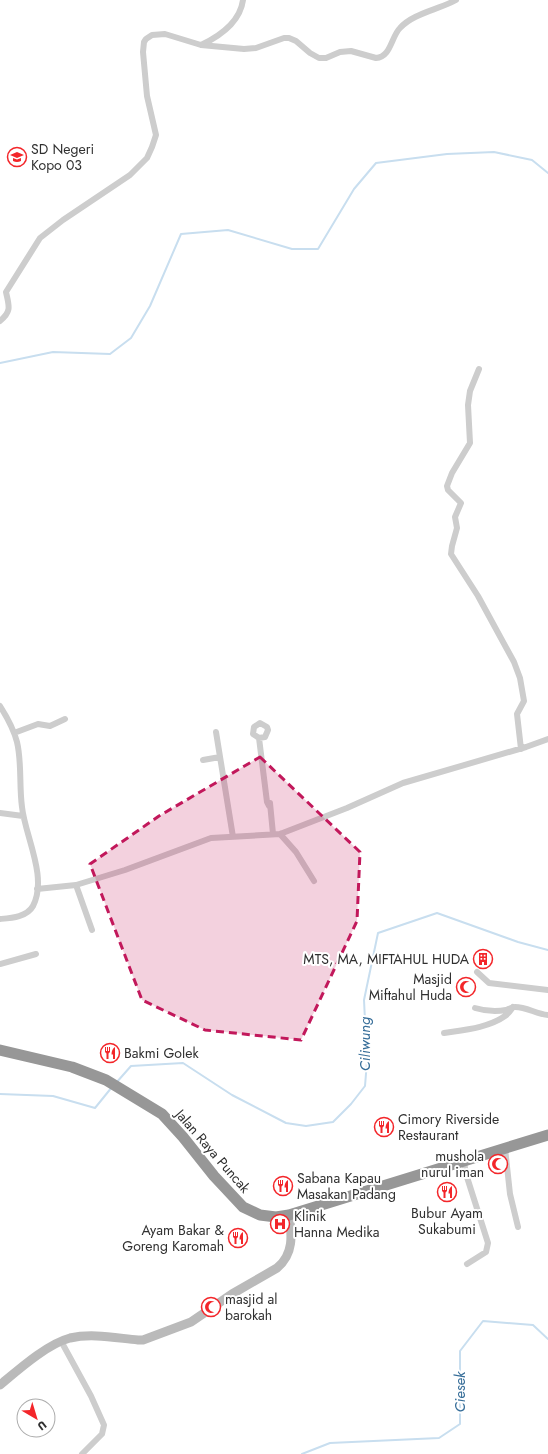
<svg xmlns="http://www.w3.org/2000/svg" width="548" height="1454" font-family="Jost,sans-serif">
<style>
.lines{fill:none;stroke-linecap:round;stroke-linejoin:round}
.stream{stroke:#c8deef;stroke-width:2}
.street{stroke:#cdcdcd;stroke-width:6}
.secondary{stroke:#bababa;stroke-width:9}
.highway{stroke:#979797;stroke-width:11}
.marked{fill:#c2185b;fill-opacity:0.2;stroke:#c2185b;stroke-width:3;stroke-dasharray:8 5;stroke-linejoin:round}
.labels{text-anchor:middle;stroke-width:4;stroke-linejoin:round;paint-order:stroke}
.poi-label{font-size:14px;fill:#303030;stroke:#fff;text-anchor:start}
.street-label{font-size:14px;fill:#303030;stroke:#fff}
.water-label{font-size:15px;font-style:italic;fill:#376e99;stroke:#fff}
</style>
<rect width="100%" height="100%" fill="#fff"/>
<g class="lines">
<path class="stream" d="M 0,363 L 53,352 L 110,354 L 131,338 L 150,306 L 181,234 L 228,230 L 292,249 L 318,249 L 354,189 L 376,163 L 447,154 L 494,152 L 532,160 L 548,173
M 116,1083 L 131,1066 L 183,1063 L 232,1095 L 286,1123 L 306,1126 L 333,1122 L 351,1104 L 365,1086 L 367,1061 L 364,1000 L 378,933 L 437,913 L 518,942 L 548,950
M 0,1094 L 53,1096 L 95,1108 L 112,1087
M 302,1454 L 330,1443 L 439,1438 L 460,1424 L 460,1351 L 483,1321 L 533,1325 L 548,1339"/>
<path class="street" d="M 201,45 C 220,36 240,22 243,0
M 0,321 C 12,311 9,306 6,292 L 40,238 L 63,220 L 130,175 L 147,158 L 152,147 L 156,135 L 147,96 L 143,52 L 144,42 L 146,39 L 152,35 L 165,34 L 201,45 L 244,49 L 256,48 L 284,38 L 289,38 L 296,41 L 310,53 L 319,58 L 326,58 L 340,52 L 351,51 L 376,58 C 391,57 391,37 400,28 C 414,13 438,10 456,0
M 479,369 L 470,391 L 468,405 L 470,443 L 452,473 L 447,486 L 448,490 L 461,503 L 455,517 L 457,528 L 452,546 L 451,554 L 478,596 L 514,662 L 520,678 L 524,701 L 517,714 L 521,749
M 0,706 C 7,717 14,730 17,742 C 22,763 19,785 22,807 C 25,836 48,877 33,906 C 27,917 11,918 0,919
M 216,732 L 233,837
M 14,733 L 38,724 L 50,726 L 65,719
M 259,738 L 265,737 L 268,730 L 267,727 L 260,723 L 254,727 L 253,734 L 259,738 L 267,802 L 269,806
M 203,760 L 220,757
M 270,803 L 273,834
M 0,813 L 23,816
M 280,834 L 296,852 L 314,881
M 76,885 L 92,930
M 37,889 L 76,885 L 125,870 L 211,838 L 280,834 L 347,808 L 403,783 L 526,747 L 548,739
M 0,964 L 36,954
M 477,972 L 489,983 L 548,990
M 475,1008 C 485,1011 496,1012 506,1010 C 509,1009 512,1007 515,1007 C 527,1007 536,1014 548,1015
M 444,1033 C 463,1030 488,1028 505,1016 C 508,1014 511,1010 513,1007
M 505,1148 L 510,1194 L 518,1227
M 464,1162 L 466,1174 L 488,1243 L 486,1252 L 467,1264
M 61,1341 L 91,1396 L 104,1425 L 102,1434 L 82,1454"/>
<path class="secondary" d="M 0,1385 C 18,1370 47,1344 70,1338 C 92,1333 116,1338 138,1340 L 143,1340 L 191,1322 L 232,1294 L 277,1268 C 294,1254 292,1235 289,1215"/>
<path class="highway" d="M 0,1050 L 72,1067 L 106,1080 L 162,1114 L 183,1137 L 214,1176 L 243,1207 L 260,1215 L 276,1217 L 289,1215 L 548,1135"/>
</g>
<path class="marked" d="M 260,757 L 360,852 L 357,921 L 301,1040 L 205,1030 L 142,1000 L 90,864 L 159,816 Z"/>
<defs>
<g id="school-ring" transform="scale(1)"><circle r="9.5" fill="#fff" stroke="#f3262a" stroke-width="1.5"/><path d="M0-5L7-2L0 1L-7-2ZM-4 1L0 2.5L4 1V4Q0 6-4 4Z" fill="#f3262a"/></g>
<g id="building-ring" transform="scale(1)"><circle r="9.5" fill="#fff" stroke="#f3262a" stroke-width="1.5"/><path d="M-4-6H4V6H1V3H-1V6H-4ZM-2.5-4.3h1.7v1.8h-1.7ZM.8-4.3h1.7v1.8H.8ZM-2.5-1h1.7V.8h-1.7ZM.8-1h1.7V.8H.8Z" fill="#f3262a"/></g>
<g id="mosque-ring" transform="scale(1)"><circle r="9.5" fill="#fff" stroke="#f3262a" stroke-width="1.5"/><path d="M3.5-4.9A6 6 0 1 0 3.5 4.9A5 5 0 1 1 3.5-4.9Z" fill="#f3262a"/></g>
<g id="restaurant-ring" transform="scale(1)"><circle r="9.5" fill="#fff" stroke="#f3262a" stroke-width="1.5"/><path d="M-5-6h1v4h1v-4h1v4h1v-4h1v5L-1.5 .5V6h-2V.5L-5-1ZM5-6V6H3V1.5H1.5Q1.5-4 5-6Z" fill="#f3262a"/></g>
<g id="hospital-ring" transform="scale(1)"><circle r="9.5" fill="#fff" stroke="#f3262a" stroke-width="1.5"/><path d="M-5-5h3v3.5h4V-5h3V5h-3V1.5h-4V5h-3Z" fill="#f3262a"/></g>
</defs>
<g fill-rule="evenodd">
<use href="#school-ring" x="17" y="157"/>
<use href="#building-ring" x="483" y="959"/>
<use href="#mosque-ring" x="466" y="987"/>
<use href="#restaurant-ring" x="110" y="1053"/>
<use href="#restaurant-ring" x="384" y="1127"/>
<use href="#mosque-ring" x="498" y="1164"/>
<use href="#restaurant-ring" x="283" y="1186"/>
<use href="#restaurant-ring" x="447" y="1192"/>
<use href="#hospital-ring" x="280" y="1224"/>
<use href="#restaurant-ring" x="238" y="1238"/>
<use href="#mosque-ring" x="211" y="1307"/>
</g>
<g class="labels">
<g class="poi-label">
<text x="31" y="154">SD Negeri<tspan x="31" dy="16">Kopo 03</tspan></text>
<text x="469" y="964" text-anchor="end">MTS, MA, MIFTAHUL HUDA</text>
<text x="452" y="984" text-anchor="end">Masjid<tspan x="452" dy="16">Miftahul Huda</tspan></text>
<text x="124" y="1058">Bakmi Golek</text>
<text x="398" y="1124">Cimory Riverside<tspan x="398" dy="16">Restaurant</tspan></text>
<text x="484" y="1161" text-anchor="end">mushola<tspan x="484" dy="16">nurul iman</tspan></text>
<text x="297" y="1183">Sabana Kapau<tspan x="297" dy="16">Masakan Padang</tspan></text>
<text x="447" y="1218" text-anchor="middle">Bubur Ayam<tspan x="447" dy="16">Sukabumi</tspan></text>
<text x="294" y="1221">Klinik<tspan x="294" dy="16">Hanna Medika</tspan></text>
<text x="224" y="1235" text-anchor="end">Ayam Bakar &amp;<tspan x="224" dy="16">Goreng Karomah</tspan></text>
<text x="225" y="1304">masjid al<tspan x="225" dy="16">barokah</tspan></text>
</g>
<g class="street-label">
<text transform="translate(213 1151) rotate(49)" y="5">Jalan Raya Puncak</text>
</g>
<g class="water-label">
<text transform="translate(365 1044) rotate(-90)" y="5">Ciliwung</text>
<text transform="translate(460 1392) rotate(-90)" y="5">Ciesek</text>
</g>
</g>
<g transform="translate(36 1418) rotate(142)"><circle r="19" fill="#ffffff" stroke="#acacac"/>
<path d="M0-3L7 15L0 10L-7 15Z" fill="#f3262a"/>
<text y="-6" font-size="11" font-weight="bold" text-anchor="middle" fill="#303030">U</text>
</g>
</svg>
